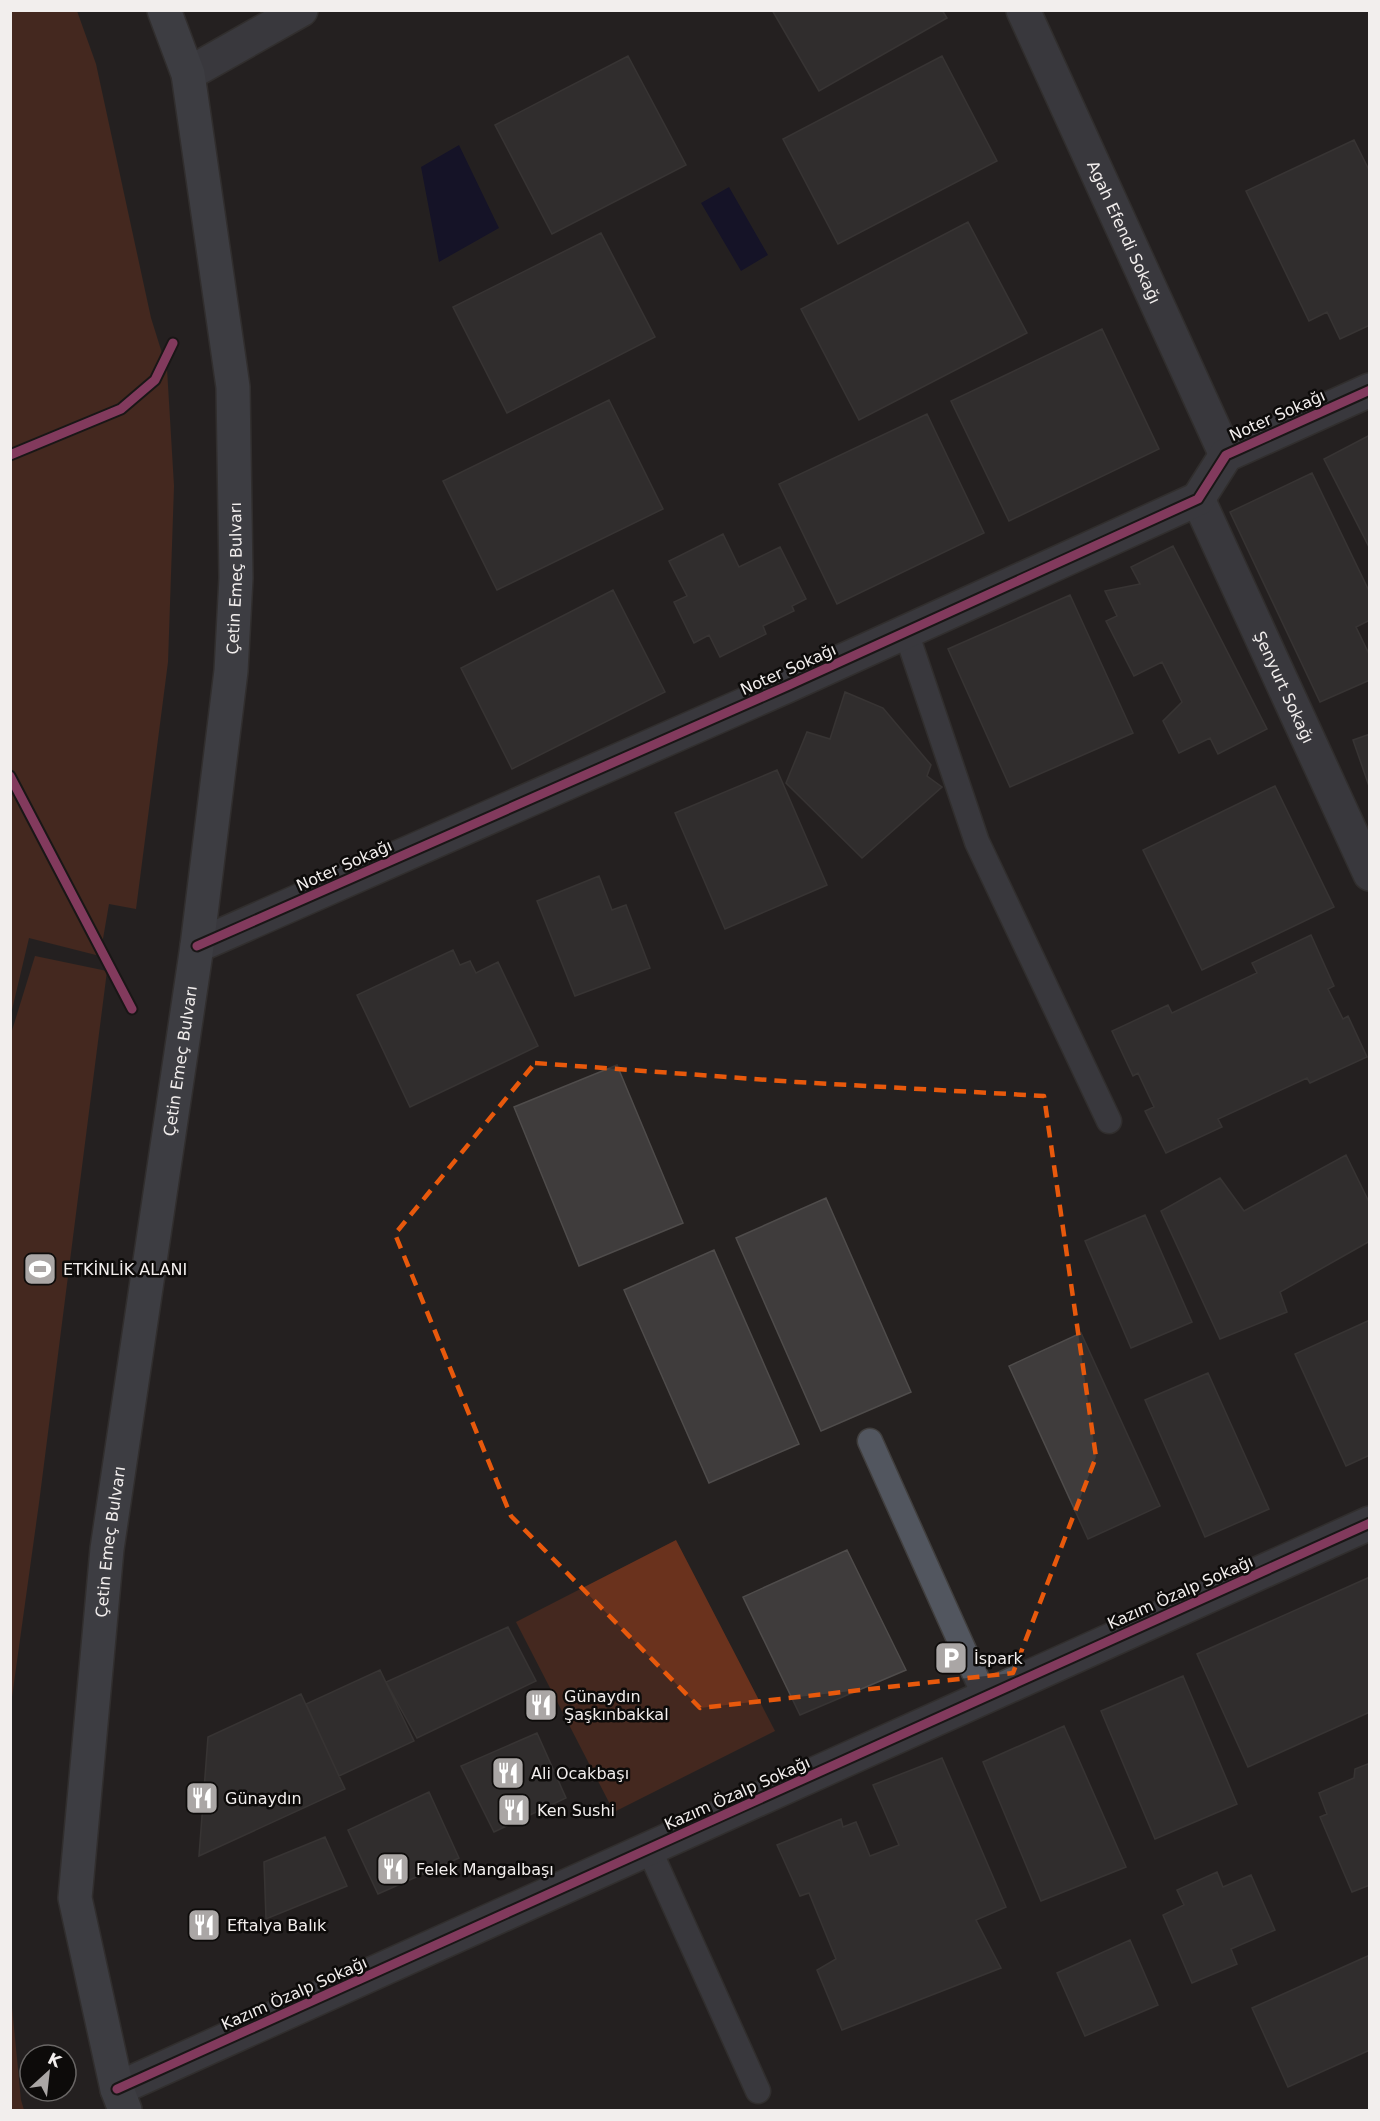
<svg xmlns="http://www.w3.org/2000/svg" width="1380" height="2121" font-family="'DejaVu Sans',sans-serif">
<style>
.green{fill:#6a321d}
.water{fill:#030330}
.building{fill:#3f3c3c;stroke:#4f4c4b;stroke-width:1.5}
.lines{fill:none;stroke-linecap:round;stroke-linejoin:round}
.lane-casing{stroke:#413f3e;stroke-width:27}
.street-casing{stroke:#413f3e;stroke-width:36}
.primary-casing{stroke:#413f3e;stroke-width:36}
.lane{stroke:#52565f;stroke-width:24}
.street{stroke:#52565f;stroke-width:33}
.primary{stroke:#5b5f6b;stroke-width:33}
.cycleway-casing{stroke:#0d0b0a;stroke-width:13}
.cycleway{stroke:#f35aa7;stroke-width:9}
.marked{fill:none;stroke:#e8590c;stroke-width:4.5;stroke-dasharray:12 8;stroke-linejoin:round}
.labels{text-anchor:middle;stroke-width:5;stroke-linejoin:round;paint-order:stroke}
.street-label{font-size:16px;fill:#f2eeed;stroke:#0d0b0a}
.poi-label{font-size:16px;fill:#f2eeed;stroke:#0d0b0a;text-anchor:start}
</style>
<rect width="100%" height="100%" fill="#252120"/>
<path class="green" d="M 11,10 L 77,11 L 96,64 L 151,318 L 167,369 L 174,486 L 168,662 L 136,909 L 109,904 L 100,956 L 29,938 L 11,1014 Z
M 35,956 L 107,971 L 39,1503 L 11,1704 L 10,1037 Z
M 676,1540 L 775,1731 L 614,1812 L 516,1622 Z
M 11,1997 L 21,2100 L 24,2110 L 11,2110 Z"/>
<path class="water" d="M 459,145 L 499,228 L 439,262 L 421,167 Z
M 729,187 L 768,255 L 741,271 L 701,203 Z"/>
<path class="building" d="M 772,10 L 942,10 L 947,18 L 819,91 Z
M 628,56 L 686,165 L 552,234 L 495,125 Z
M 942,56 L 997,161 L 838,244 L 783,139 Z
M 1354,140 L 1370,172 L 1370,325 L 1340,339 L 1327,312 L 1309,321 L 1246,191 Z
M 968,222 L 1027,333 L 859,420 L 801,309 Z
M 601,233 L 655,337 L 507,413 L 453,307 Z
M 1102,329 L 1159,449 L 1009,521 L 951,401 Z
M 609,400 L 663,509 L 497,590 L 443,481 Z
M 927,414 L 984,533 L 837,604 L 779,484 Z
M 1370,435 L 1370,549 L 1324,459 Z
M 1312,473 L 1370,593 L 1370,620 L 1356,627 L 1370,656 L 1370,680 L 1320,702 L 1230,512 Z
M 723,534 L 739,567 L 780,547 L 806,599 L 792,606 L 794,611 L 763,626 L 766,634 L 720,657 L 709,635 L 694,643 L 674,602 L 687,596 L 669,561 Z
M 1173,546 L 1267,729 L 1218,754 L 1210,738 L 1179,753 L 1163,721 L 1182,702 L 1162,662 L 1134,676 L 1106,621 L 1117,616 L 1105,591 L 1140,584 L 1131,567 Z
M 613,590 L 665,692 L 512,769 L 461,668 Z
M 1070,595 L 1133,733 L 1010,787 L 948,649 Z
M 845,692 L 883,708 L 931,765 L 927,776 L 942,787 L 862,858 L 786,783 L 807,732 L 830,739 Z
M 1370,734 L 1370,789 L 1353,740 Z
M 777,770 L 827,885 L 725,929 L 675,813 Z
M 1275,786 L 1334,907 L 1202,970 L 1143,850 Z
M 599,876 L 612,910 L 626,905 L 650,968 L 575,996 L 537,901 Z
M 1311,935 L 1334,986 L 1328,989 L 1343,1019 L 1348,1016 L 1367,1057 L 1310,1083 L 1307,1078 L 1218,1119 L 1222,1127 L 1166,1153 L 1145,1111 L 1154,1107 L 1138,1073 L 1133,1076 L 1112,1031 L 1168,1005 L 1172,1013 L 1257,973 L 1252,963 Z
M 453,950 L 460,965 L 470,961 L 476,973 L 498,962 L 538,1046 L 410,1107 L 357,995 Z
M 617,1065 L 683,1223 L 579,1266 L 514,1107 Z
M 1346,1155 L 1370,1204 L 1370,1241 L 1280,1292 L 1287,1312 L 1220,1339 L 1161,1211 L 1220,1178 L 1244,1211 Z
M 826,1198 L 911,1392 L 821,1431 L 736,1238 Z
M 1145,1215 L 1192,1322 L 1131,1348 L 1085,1241 Z
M 714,1250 L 799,1444 L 709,1483 L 624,1290 Z
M 1370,1320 L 1370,1455 L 1346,1466 L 1295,1354 Z
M 1081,1333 L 1160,1506 L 1088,1539 L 1009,1366 Z
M 1208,1373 L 1269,1509 L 1205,1537 L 1145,1400 Z
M 847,1550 L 906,1670 L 800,1715 L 743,1597 Z
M 1370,1577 L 1370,1712 L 1248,1767 L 1197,1654 Z
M 508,1627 L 536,1681 L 417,1738 L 386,1682 Z
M 380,1670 L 414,1741 L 339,1776 L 306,1704 Z
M 1183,1676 L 1237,1804 L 1155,1839 L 1101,1711 Z
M 301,1694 L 345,1789 L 199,1856 L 208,1737 Z
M 1064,1726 L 1126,1867 L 1041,1901 L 983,1762 Z
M 537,1733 L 566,1798 L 494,1832 L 461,1766 Z
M 942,1758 L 1006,1907 L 976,1920 L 1001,1968 L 842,2030 L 817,1970 L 836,1959 L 809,1893 L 800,1896 L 777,1845 L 841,1819 L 843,1827 L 856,1822 L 870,1856 L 899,1845 L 873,1785 Z
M 1370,1763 L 1370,1885 L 1352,1892 L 1320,1817 L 1327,1814 L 1319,1793 L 1354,1778 L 1355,1769 Z
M 429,1792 L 459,1858 L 378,1894 L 348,1830 Z
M 325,1837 L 347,1886 L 266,1919 L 264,1862 Z
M 1217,1872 L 1223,1887 L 1251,1875 L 1275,1930 L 1231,1949 L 1237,1964 L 1192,1983 L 1163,1915 L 1184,1905 L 1177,1890 Z
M 1130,1940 L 1158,2005 L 1085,2036 L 1057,1973 Z
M 1370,1955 L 1370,2050 L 1288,2087 L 1252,2008 Z"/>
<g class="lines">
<g class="lane-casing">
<path id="lane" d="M 906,632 L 977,842 L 1109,1121
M 870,1441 L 985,1697
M 649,1849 L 758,2091"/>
</g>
<g class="street-casing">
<g id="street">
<path id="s1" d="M 1023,10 L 1226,455"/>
<path d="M 188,74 L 301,10"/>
<path id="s2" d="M 1198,499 L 1370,874"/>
<path d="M 197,946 L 787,686 L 1198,499 L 1226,455 L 1370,390"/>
<path d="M 117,2089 L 1370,1523"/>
</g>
</g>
<g class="primary-casing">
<g id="primary">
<path id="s3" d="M 125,2110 L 117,2089 L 75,1898 L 107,1549 L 197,946 L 231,671 L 236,578 L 233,387 L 188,74 L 164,10"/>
</g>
</g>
<use href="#lane" class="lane"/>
<use href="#street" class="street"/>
<use href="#primary" class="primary"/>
<g class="cycleway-casing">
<path id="cycleway" d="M 10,455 L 121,409 L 155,380 L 173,343
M 10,776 L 132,1009
M 197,946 L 787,686 L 1198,499 L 1226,455 L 1370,390
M 117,2089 L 1370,1523"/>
</g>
<use href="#cycleway" class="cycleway"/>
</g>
<path d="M0 0H1380V2121H0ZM 535,1063 L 796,1082 L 1044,1096 L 1096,1457 L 1013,1673 L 700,1708 L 511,1516 L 395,1234 Z" fill="#252120" fill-opacity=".55" fill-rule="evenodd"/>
<path class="marked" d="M 535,1063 L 796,1082 L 1044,1096 L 1096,1457 L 1013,1673 L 700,1708 L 511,1516 L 395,1234 Z"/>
<defs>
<g id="stadium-square" transform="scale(1.725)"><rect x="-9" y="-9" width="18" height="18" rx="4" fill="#aaa6a5" stroke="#0d0b0a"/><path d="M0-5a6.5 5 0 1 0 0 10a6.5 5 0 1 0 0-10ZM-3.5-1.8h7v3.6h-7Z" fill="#fff"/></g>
<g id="parking-square" transform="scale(1.725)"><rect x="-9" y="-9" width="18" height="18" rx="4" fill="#aaa6a5" stroke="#0d0b0a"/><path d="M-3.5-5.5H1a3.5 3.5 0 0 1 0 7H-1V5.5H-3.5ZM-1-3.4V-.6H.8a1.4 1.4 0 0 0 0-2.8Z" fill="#fff"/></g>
<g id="restaurant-square" transform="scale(1.725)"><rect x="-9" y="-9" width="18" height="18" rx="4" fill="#aaa6a5" stroke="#0d0b0a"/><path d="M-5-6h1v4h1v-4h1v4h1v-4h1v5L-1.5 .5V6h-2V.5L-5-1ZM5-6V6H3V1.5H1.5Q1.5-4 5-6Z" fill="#fff"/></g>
</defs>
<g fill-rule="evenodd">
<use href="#stadium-square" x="40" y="1269"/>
<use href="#parking-square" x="951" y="1658"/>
<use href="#restaurant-square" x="541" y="1705"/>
<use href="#restaurant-square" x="508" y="1773"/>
<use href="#restaurant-square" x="202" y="1798"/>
<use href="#restaurant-square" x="514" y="1810"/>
<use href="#restaurant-square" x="393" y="1869"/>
<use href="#restaurant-square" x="204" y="1925"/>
</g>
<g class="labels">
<g class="street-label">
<text dy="6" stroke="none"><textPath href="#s1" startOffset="244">Agah Efendi Sokağı</textPath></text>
<text transform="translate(1277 415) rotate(-24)" y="6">Noter Sokağı</text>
<text dy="6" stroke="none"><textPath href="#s3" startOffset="1548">Çetin Emeç Bulvarı</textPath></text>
<text transform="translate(788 669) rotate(-24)" y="6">Noter Sokağı</text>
<text dy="6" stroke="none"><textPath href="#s2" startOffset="207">Şenyurt Sokağı</textPath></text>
<text transform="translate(344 865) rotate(-24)" y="6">Noter Sokağı</text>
<text dy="6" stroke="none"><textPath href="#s3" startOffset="1062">Çetin Emeç Bulvarı</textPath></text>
<text dy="6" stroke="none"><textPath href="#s3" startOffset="576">Çetin Emeç Bulvarı</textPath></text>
<text transform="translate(1180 1592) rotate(-24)" y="6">Kazım Özalp Sokağı</text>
<text transform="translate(737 1793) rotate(-24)" y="6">Kazım Özalp Sokağı</text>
<text transform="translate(294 1993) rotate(-24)" y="6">Kazım Özalp Sokağı</text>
</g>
<g class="poi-label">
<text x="63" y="1275">ETKİNLİK ALANI</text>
<text x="974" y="1664">İspark</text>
<text x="564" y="1702">Günaydın<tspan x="564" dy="18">Şaşkınbakkal</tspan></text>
<text x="531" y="1779">Ali Ocakbaşı</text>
<text x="225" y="1804">Günaydın</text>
<text x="537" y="1816">Ken Sushi</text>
<text x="416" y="1875">Felek Mangalbaşı</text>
<text x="227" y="1931">Eftalya Balık</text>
</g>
</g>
<rect width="1380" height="2121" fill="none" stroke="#f2eeed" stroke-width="24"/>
<g transform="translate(48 2073) rotate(27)"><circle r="28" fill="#0d0b0a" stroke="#696665" stroke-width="1.5"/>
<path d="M0-4.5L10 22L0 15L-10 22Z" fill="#aaa6a5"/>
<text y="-9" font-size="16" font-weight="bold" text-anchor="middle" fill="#f2eeed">K</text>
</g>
</svg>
